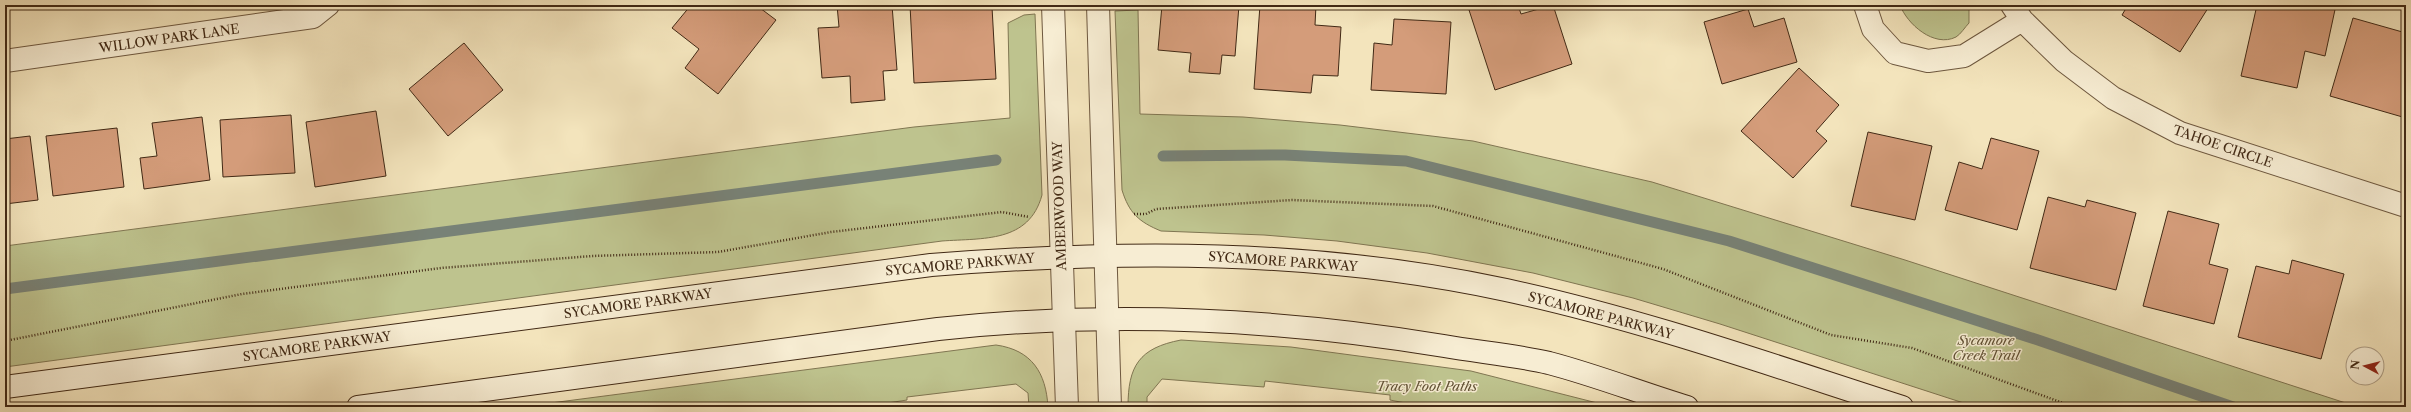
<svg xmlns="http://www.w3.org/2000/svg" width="2411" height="412" font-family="'Libre Caslon Text',serif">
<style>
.green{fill:#bec38e;stroke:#807652}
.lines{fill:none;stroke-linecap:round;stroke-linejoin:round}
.stream{stroke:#788277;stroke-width:11}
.building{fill:#d49c7a;stroke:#412915}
.minor-casing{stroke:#6e583f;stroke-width:24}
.secondary-casing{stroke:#412915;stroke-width:24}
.path{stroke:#412915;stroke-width:2.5;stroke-dasharray:1 2;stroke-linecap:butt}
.minor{stroke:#f7edd3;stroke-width:22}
.secondary{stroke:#f7edd3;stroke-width:22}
.labels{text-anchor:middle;stroke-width:3;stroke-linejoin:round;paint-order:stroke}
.street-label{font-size:13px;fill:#412915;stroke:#f7edd3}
.park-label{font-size:13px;font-style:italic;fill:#605033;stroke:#f7edd3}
</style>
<rect width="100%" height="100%" fill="#f3e4bc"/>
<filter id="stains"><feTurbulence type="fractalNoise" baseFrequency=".005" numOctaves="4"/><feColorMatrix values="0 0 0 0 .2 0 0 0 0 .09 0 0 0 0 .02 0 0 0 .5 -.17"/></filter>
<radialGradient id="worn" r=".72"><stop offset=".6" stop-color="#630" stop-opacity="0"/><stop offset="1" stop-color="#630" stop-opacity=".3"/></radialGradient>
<path class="green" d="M 1900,5 L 1969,5 L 1969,23 C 1965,27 1961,34 1956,37 C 1934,48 1907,24 1900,5 Z
M 1138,10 L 1140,114 L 1243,117 L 1340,125 L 1473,141 L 1652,182 L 1905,260 L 2358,407 L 1976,407 L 1720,324 L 1633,298 L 1533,273 L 1427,253 L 1337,241 L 1264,235 L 1161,231 C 1139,222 1129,213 1122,190 L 1115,11 Z
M 1035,14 L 1042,195 C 1029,243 983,238 942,241 L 5,367 L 5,246 L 914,127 L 1010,118 L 1008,23 L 1024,15 Z
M 1181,340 L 1291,347 L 1471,371 L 1613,407 L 1426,407 L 1390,400 L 1390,395 L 1265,381 L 1264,387 L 1162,379 L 1147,397 L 1147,407 L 1128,407 C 1128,366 1139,348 1181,340 Z
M 996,345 C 1032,350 1046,373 1048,407 L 1029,407 L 1028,393 L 1016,384 L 907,397 L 907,400 L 862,407 L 520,407 Z"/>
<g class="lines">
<path class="stream" d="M 1163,156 L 1285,155 L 1406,161 L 1729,241 L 2038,340 L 2233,407
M 5,289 L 996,160"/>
</g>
<path class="building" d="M 691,5 L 756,5 L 776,20 L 718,94 L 685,68 L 699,49 L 672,28 Z
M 837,5 L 892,5 L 897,70 L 883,71 L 885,100 L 851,103 L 850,76 L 822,78 L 818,28 L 839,27 Z
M 910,5 L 963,5 L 963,9 L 992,7 L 996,79 L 914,83 Z
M 1162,5 L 1239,5 L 1235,56 L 1222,55 L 1220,74 L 1189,72 L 1191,53 L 1158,50 Z
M 1260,5 L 1316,5 L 1315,25 L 1341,27 L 1338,76 L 1313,75 L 1311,93 L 1254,89 Z
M 1482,5 L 1518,5 L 1521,14 L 1553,5 L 1572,64 L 1495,90 L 1469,10 Z
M 2128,5 L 2210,5 L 2180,52 L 2122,15 Z
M 2257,5 L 2336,5 L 2325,56 L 2305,51 L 2297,88 L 2241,76 Z
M 1748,9 L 1754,27 L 1784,18 L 1797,62 L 1722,84 L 1704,22 Z
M 2353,18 L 2406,33 L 2406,118 L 2330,96 Z
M 1394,19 L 1451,22 L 1446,94 L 1371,90 L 1374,43 L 1392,45 Z
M 464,43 L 503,90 L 448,136 L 409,89 Z
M 1799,68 L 1839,105 L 1816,131 L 1827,141 L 1793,178 L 1741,131 Z
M 376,111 L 386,176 L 315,187 L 306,122 Z
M 291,115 L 295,173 L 223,177 L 220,120 Z
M 202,117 L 210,180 L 144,189 L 140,158 L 157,156 L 152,123 Z
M 117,128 L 124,187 L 53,196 L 46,136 Z
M 1868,132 L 1932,146 L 1915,220 L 1851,206 Z
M 30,136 L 38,200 L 5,204 L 5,139 Z
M 1991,138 L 2039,151 L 2017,230 L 1945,210 L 1959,162 L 1982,169 Z
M 2048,197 L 2085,207 L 2087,200 L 2136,213 L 2116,290 L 2030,268 Z
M 2168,211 L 2219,224 L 2209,264 L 2228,269 L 2214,324 L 2143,306 Z
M 2292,260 L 2344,274 L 2321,359 L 2238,337 L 2256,266 L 2289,274 Z"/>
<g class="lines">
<g class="minor-casing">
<path id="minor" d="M 1053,5 L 1067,407
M 1098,5 L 1110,407
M 1865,5 L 1873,29 L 1895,53 L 1928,61 L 1964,56 L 2022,20
M 2012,5 L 2022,20 L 2064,61 L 2113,98 L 2180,133 L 2406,206
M 5,61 L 313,17 L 328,5"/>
</g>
<g class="secondary-casing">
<path id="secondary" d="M 5,387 L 931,265 C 1124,250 1315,249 1506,290 C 1641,319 1771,365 1902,407
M 358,407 L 938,329 C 1107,311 1276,318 1444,346 C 1478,352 1515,355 1549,363 C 1595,375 1641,393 1687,407"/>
</g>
<path class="path" d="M 1134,214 L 1146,214 L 1156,209 L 1292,200 L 1433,206 L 1663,269 L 1831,335 L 1912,348 L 2074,407
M 5,341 L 242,294 L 441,268 L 592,256 L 718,252 L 831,232 L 1002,212 L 1029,217"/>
<use href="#minor" class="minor"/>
<use href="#secondary" class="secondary"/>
</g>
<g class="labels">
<g class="street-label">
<text transform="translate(169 38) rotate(-8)" y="5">WILLOW PARK LANE</text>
<text transform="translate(2223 146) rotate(19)" y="5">TAHOE CIRCLE</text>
<text transform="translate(1059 206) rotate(-92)" y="5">AMBERWOOD WAY</text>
<text transform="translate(1283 261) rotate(4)" y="5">SYCAMORE PARKWAY</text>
<text transform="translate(960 264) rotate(-5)" y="5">SYCAMORE PARKWAY</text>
<text transform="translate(638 303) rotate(-8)" y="5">SYCAMORE PARKWAY</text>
<text transform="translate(1601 315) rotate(15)" y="5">SYCAMORE PARKWAY</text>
<text transform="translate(317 346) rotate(-8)" y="5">SYCAMORE PARKWAY</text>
</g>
<g class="park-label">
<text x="1986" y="345">Sycamore<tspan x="1986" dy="15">Creek Trail</tspan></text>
<text x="1427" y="391">Tracy Foot Paths</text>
</g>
</g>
<rect width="2411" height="412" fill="none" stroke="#f3e4bc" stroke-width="20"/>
<rect x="6" y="6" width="2399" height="400" fill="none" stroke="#412915" stroke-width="2"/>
<rect x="10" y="10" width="2391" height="392" fill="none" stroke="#412915"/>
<g transform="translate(2365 366) rotate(277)"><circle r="19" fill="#f7edd3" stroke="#ae9f87"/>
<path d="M0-3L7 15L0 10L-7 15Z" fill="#8f2418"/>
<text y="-6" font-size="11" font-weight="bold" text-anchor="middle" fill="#412915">N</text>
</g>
<rect width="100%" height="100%" filter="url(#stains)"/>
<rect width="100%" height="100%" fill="url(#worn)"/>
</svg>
